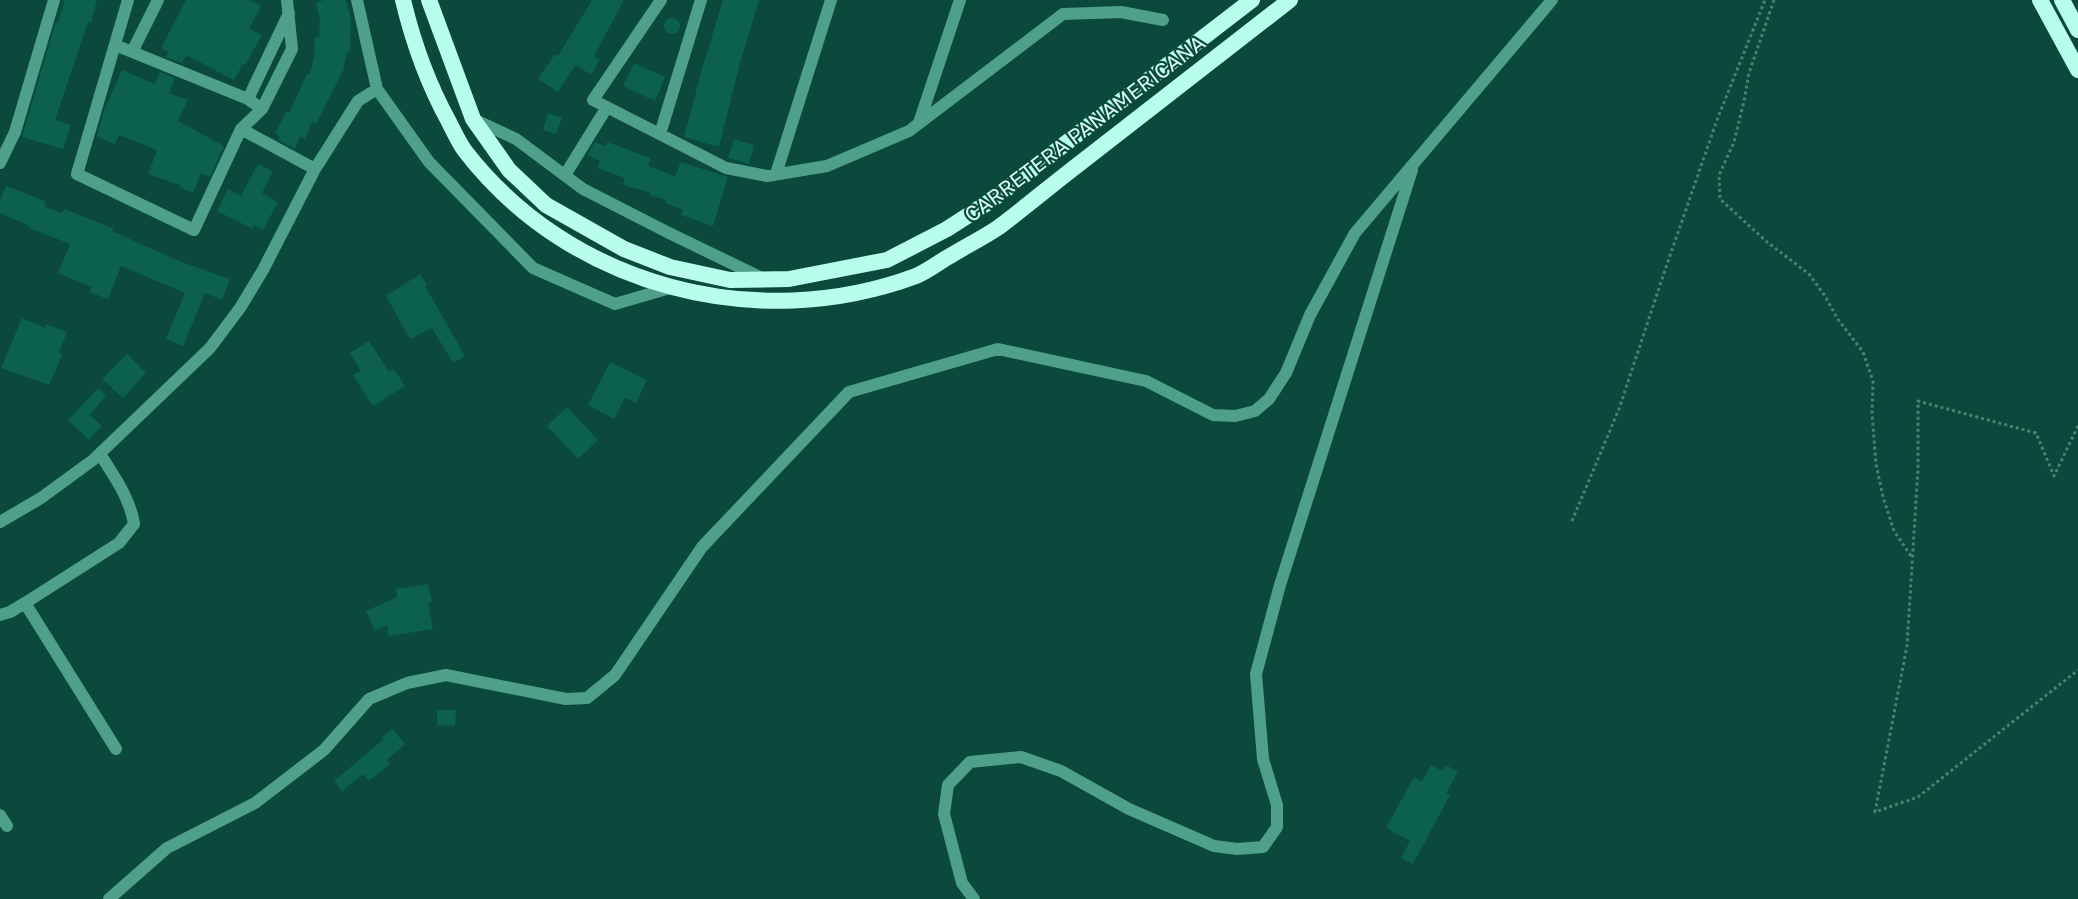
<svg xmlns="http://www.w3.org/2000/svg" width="2078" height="899" font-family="'Golos Text',sans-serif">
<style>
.building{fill:#0c604e}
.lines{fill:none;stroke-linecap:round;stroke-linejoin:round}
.path{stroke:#4b8175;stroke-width:3;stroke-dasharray:3 3;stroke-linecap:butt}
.minor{stroke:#4fa08b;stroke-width:12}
.trunk{stroke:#b8feec;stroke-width:16}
.labels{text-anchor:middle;stroke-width:4.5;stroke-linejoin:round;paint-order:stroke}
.street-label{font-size:21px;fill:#d6faee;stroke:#0a493c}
</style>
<rect width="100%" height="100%" fill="#0a493c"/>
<path class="building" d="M 65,0 L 97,0 L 91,23 L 88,22 L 55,120 L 71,125 L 63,149 L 22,137 L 56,21 L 58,22 Z
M 186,0 L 249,0 L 261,6 L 249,29 L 262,35 L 245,65 L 243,64 L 234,80 L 186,55 L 182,63 L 166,57 L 168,52 L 161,48 Z
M 325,0 L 346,0 L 351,19 L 350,52 L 347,52 L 343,71 L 316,124 L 312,122 L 305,139 L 300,137 L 295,149 L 278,140 L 280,137 L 275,134 L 286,112 L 289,113 L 307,74 L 310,74 L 314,58 L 315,37 L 319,37 L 320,21 L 316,2 Z
M 592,0 L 624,0 L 594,56 L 600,60 L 591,75 L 576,65 L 558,92 L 538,79 L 555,54 L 558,56 Z
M 723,0 L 759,0 L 741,60 L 719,147 L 684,137 L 702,69 Z
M664 26a8 8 0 1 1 16 0a8 8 0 1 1-16 0Z
M 634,63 L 665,77 L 655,101 L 623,86 Z
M 122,70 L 155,84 L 160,72 L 175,78 L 169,93 L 188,100 L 178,121 L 224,146 L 210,177 L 201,173 L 193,193 L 179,187 L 180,185 L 148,174 L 157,150 L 119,135 L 115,144 L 97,137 L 103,113 Z
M 548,113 L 562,118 L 556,134 L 543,130 Z
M 734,139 L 754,145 L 749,164 L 728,158 Z
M 595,142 L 606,146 L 607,142 L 651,158 L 648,166 L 675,176 L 681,162 L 728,177 L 713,226 L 681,215 L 683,210 L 665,203 L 666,200 L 650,195 L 651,193 L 623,185 L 625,178 L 597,168 L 600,161 L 587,155 Z
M 258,164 L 273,171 L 262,193 L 278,202 L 263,230 L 254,225 L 253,229 L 217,211 L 228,189 L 241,196 Z
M 6,186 L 45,201 L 45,207 L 62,213 L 64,209 L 113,228 L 112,231 L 179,261 L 230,279 L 222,300 L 205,293 L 183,346 L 166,339 L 185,293 L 121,266 L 108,299 L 89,292 L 92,287 L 58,273 L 70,244 L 29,228 L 29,226 L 0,213 L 0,200 Z
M 420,274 L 427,285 L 425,286 L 465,356 L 453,363 L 432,328 L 410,339 L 386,296 Z
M 22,318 L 45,328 L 46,324 L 67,332 L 59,353 L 63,354 L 49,385 L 1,368 Z
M 369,341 L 389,372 L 394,369 L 405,386 L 373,406 L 353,375 L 361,371 L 350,353 Z
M 127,354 L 146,373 L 123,398 L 102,379 Z
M 610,362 L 647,380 L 636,403 L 625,398 L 614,419 L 588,405 Z
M 98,388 L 106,395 L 90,415 L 102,426 L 89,440 L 68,420 Z
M 567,407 L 598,440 L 578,459 L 547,426 Z
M 428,584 L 432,602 L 428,603 L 433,629 L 389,636 L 387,625 L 375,631 L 366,611 L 397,597 L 396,589 Z
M 437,710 L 456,710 L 455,726 L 437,725 Z
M 392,729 L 405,744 L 387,760 L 390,764 L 369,781 L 363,774 L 342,791 L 334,781 L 384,739 L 382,737 Z
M 1431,765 L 1442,771 L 1446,765 L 1458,772 L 1446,793 L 1450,795 L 1413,864 L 1401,858 L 1410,841 L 1386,828 L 1414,777 L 1422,781 Z"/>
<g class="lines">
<path class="path" d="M 1774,0 L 1749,73 L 1744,101 L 1734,142 L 1719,175 L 1720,199 L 1767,242 L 1809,274 L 1825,296 L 1837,318 L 1863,352 L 1873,381 L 1872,413 L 1876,464 L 1883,497 L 1894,531 L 1911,556
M 2078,426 L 2054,476 L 2036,433 L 1918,401 L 1918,469 L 1907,646 L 1875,812 L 1918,797 L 2078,670
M 1572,521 L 1619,409 L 1665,270 L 1717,120 L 1765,0"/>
<path class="minor" d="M 128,0 L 77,174 L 194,230 L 241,129 L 262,109
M 357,0 L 377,89 L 429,162 L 533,268 L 615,304 L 670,288
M 661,0 L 593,100 L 726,168 L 767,176 L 827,166 L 909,131 L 1063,14 L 1121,12 L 1163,20
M 115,45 L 248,99 L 262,109 L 292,49 L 287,0
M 132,52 L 158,0
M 248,99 L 289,13
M 475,120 L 516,139 L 583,189 L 669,233 L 764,279
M 919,123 L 960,0
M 241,129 L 315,169
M 660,134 L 701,0
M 0,163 L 15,132 L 54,0
M 776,174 L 831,0
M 565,175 L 607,107
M 0,522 L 41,498 L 93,460 L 210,348 L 240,308 L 263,270 L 315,169 L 358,101 L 377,89
M 25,603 L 116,749
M 0,615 L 10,612 L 25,603 L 119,543 L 134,524 C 130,498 114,476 100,454
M 0,815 L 7,826
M 109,899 L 167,848 L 255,803 L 324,750 L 369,699 L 407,683 L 446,675 L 566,699 L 587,698 L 615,675 L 702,547 L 849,392 L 998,349 L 1146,381 L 1213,415 L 1235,416 L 1255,411 L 1269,399 L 1286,373 L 1310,315 L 1355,233 L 1552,0
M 974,899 L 962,883 L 944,814 L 948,785 L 970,762 L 1021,757 L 1061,771 L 1129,809 L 1214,846 L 1237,849 L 1263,847 L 1277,827 L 1277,805 L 1263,759 L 1256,674 L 1280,585 L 1412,170"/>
<path class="trunk" d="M 403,0 C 413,42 428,84 449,122 C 454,132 459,143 465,151 C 570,287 757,335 916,276 C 928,271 939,262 950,256 C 966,246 983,238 999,227 C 1023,209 1047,189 1070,171 C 1144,114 1217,57 1290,0
M 429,0 L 473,119 L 509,170 L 546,205 L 624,249 L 670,267 L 730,280 L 789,279 L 887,260 L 947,229 L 992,200 L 1252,0
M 2040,0 L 2078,70
M 2062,0 L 2078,30"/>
</g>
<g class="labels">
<g class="street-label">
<text transform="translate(1085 129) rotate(-37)" y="7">CARRETERA PANAMERICANA</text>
</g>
</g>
</svg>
